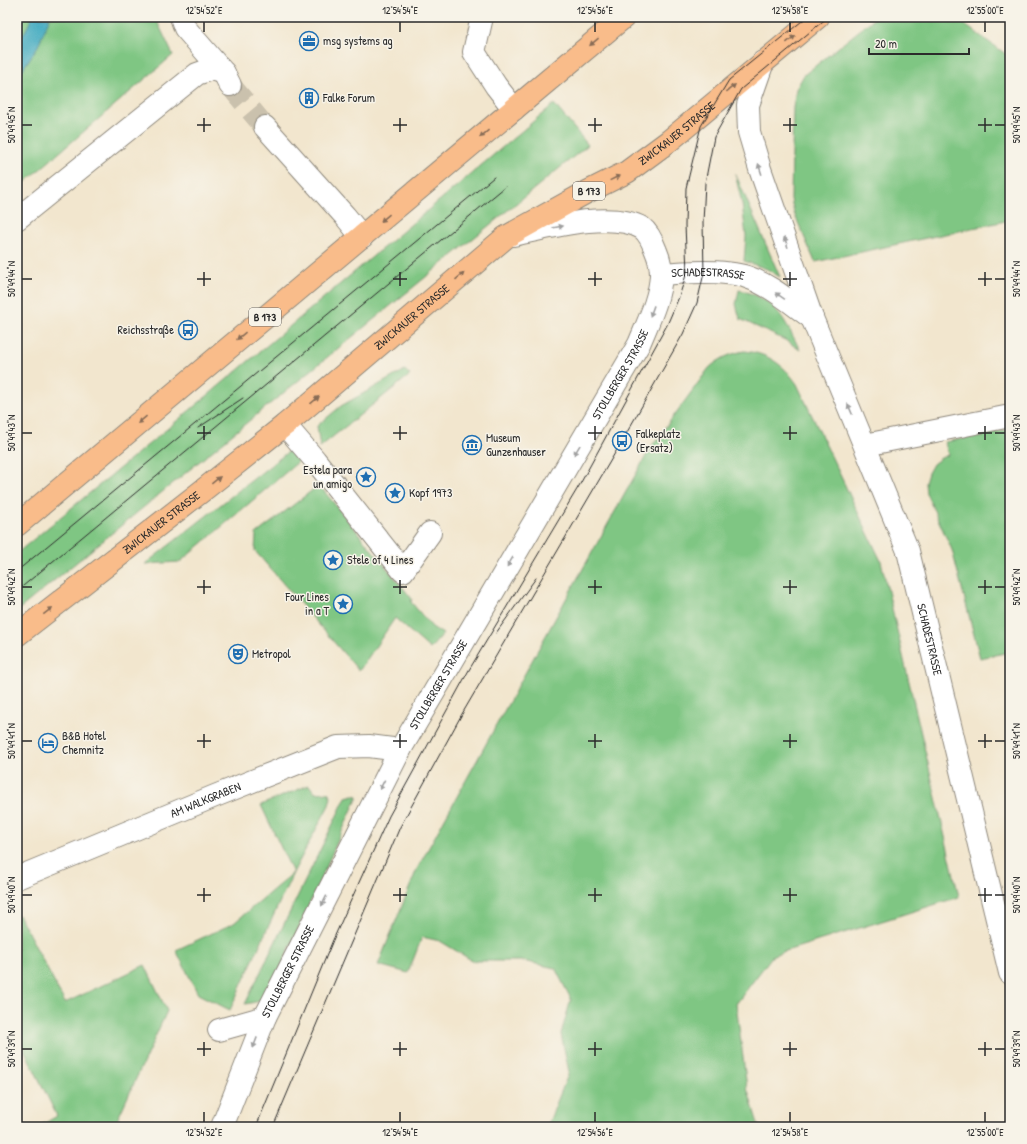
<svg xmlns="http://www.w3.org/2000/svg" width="1027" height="1144" font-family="'Patrick Hand',sans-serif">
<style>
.green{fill:#7fc683;stroke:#557857}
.water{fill:#42abc1;stroke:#366b76}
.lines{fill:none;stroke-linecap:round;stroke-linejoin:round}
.minor-tunnel{stroke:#cac1ad;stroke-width:22;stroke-dasharray:22 11;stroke-linecap:butt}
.minor-casing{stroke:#8e887c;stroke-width:24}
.major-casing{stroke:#8e887c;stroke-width:24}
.minor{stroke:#fff;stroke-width:22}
.major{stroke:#f9bc8a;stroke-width:22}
.tram{stroke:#2b2b2b;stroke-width:1}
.oneway{fill:#886c56}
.oneway2{fill:#a0a0a0}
.ticks{fill:none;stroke:#2b2b2b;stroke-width:1.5}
.labels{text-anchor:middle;stroke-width:3;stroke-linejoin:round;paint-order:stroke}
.shield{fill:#f7f3e8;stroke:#686764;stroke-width:1}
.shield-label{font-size:11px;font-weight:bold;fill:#2b2b2b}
.poi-label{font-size:12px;fill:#2b2b2b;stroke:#f7f3e8;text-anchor:start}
.street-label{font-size:12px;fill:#2b2b2b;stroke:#f7f3e8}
.neatline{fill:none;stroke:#2b2b2b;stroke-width:1.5}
.ticks-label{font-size:10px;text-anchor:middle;fill:#2b2b2b}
</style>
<rect width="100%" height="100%" fill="#f7f3e8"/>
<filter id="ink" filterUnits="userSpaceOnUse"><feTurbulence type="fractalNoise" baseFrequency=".025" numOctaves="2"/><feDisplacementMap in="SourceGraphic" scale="8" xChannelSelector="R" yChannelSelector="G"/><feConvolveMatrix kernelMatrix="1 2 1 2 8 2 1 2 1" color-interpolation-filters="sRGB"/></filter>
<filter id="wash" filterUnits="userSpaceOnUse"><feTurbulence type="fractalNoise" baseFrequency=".012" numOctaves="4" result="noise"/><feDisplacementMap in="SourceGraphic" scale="16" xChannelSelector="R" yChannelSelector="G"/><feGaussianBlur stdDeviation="0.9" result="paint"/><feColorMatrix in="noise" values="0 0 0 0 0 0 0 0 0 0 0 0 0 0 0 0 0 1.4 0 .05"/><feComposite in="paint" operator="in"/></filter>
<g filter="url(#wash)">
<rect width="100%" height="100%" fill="#f2e6ce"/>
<path class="green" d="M 17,17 L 155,17 L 173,55 L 17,189 Z
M 876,17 L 960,17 L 965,25 L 1010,57 L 1010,131 L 1009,134 L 1010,139 L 1010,220 L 815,262 L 794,213 L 791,199 L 793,108 L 796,89 L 804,75 Z
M 554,104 L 588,145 L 233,434 L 17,611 L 17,553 L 207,396 Z
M 735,173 L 780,277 L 767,269 L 744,261 L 746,236 L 742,204 Z
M 739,290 C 777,299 784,319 800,350 L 787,341 L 740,319 L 736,304 Z
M 744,351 C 768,353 784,365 797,384 L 881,561 L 959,897 L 773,955 L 736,1004 L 747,1088 L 759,1127 L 547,1127 L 569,1072 L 561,1034 L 571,999 L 555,968 L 523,961 L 473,961 L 440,941 L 422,937 L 408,973 L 378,965 L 417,869 L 566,599 L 651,447 L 709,368 C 720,358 730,354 744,351 Z
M 405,370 L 410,375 L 320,447 L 317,426 L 341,406 Z
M 1010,430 L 1010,652 L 980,658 L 952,550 L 926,493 L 925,483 L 928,473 L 933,464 L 941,458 L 948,455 L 945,442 Z
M 289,451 L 298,462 L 180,562 L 145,564 Z
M 319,485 L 412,599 L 411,602 L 432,627 L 443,634 L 430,649 L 395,618 L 359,671 L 255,551 L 256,534 Z
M 309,785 L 315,793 L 328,792 L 331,797 L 329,805 L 293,873 L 230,1010 L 198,994 L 176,950 L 234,923 L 293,873 L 261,805 Z
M 353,795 L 358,796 L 266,1000 L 245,1004 L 346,797 Z
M 19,915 L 65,1003 L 145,965 L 167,1011 L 114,1127 L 38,1127 L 57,1116 L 17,1035 L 17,916 Z"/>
<path class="water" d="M 32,17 L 50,17 L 38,46 L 17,78 L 17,46 L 28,26 Z"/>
</g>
<g filter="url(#ink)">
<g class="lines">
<path class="minor-tunnel" d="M 230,85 L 265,127"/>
<g class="minor-casing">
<g id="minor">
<path d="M 181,17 L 185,28 L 224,73"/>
<path d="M 482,17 L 474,52 L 496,86 L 514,109"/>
<path id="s1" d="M 763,62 L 748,105 L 749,132 L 760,169 L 812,318 L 908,551 L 1010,973"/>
<path d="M 265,127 L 345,216 L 362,237"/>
<path d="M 17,219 L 197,74 L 211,69 L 224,73 L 230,85"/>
<path id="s2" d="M 661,274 C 684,272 726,270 747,277 C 771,285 792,304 812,318"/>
<path d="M 285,425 L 315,460 L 403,571 L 430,533"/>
<path d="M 865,445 L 1010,416"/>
<path id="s3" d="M 17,878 L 215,796 L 338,747 L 369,746 L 400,750"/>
<path d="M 219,1030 L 265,1017"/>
<path id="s4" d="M 222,1127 L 265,1017 L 400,750 L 639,344 C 648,322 660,298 661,275 C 661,267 659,258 656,251 C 653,243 649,233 642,228 C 611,210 547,228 513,235"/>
</g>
</g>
<g class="major-casing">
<g id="major">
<path d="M 17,525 L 624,17"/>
<path id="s5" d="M 17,635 L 202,491 L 285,425 L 506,237 L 587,192 L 627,172 L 669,141 L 818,17"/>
</g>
</g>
<use href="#minor" class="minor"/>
<use href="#major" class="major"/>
<path class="tram" d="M 198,428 L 243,398
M 17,571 L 494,177
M 17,591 L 505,187
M 496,633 L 536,578
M 256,1127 L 333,940 L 389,816 L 469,670 L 579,486 L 667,325 L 679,297 L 687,272 L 685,225 L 686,188 L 701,126 L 729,80 L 807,17
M 273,1127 L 400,827 L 462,714 L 622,441 L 683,334 L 697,303 L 704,273 L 703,222 L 705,183 L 714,137 L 741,89 L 828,17"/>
</g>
<defs><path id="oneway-solid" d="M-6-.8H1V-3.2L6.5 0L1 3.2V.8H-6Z"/></defs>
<g class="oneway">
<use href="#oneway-solid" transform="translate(791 39) rotate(-39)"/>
<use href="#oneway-solid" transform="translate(594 42) rotate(140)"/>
<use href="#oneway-solid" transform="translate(731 88) rotate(-39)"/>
<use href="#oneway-solid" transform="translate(484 134) rotate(140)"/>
<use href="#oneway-solid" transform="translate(615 178) rotate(-26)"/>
<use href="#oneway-solid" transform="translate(385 218) rotate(140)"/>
<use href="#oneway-solid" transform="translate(460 276) rotate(-41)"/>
<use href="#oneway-solid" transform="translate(241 336) rotate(140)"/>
<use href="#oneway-solid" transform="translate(315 400) rotate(-40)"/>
<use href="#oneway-solid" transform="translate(142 420) rotate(140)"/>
<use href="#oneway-solid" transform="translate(216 480) rotate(-39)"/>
<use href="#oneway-solid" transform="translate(48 611) rotate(-38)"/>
</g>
<g class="oneway2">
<use href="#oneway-solid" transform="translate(760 169) rotate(-108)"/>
<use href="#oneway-solid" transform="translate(558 227) rotate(-10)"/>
<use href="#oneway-solid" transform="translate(786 242) rotate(-109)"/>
<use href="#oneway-solid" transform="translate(780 296) rotate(-145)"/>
<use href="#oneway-solid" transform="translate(652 311) rotate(110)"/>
<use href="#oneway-solid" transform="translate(850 409) rotate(-113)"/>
<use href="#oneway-solid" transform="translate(577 450) rotate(121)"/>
<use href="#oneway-solid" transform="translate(510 562) rotate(121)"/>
<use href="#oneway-solid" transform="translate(382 785) rotate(117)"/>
<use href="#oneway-solid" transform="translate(324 901) rotate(117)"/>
<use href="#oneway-solid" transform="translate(255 1043) rotate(111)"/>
</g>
</g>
<path class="ticks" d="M 204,22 L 204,32M 400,22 L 400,32M 595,22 L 595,32M 790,22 L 790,32M 985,22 L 985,32M 204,118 L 204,132M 400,118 L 400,132M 595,118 L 595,132M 790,118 L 790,132M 985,118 L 985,132M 22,125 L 32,125M 197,125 L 211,125M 393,125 L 407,125M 588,125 L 602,125M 783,125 L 797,125M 978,125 L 992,125M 995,125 L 1005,125M 204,272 L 204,286M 400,272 L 400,286M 595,272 L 595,286M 790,272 L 790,286M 985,272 L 985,286M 22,279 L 32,279M 197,279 L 211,279M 393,279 L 407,279M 588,279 L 602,279M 783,279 L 797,279M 978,279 L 992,279M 995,279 L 1005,279M 204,426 L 204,440M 400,426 L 400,440M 595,426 L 595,440M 790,426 L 790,440M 985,426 L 985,440M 22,433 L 32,433M 197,433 L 211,433M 393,433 L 407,433M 588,433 L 602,433M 783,433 L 797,433M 978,433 L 992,433M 995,433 L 1005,433M 204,580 L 204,594M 400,580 L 400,594M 595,580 L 595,594M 790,580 L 790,594M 985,580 L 985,594M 22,587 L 32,587M 197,587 L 211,587M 393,587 L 407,587M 588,587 L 602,587M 783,587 L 797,587M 978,587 L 992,587M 995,587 L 1005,587M 204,734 L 204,748M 400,734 L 400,748M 595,734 L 595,748M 790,734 L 790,748M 985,734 L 985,748M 22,741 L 32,741M 197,741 L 211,741M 393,741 L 407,741M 588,741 L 602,741M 783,741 L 797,741M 978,741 L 992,741M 995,741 L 1005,741M 204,888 L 204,902M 400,888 L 400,902M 595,888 L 595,902M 790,888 L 790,902M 985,888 L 985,902M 22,895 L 32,895M 197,895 L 211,895M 393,895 L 407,895M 588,895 L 602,895M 783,895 L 797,895M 978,895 L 992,895M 995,895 L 1005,895M 204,1042 L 204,1056M 400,1042 L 400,1056M 595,1042 L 595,1056M 790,1042 L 790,1056M 985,1042 L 985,1056M 22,1049 L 32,1049M 197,1049 L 211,1049M 393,1049 L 407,1049M 588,1049 L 602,1049M 783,1049 L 797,1049M 978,1049 L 992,1049M 995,1049 L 1005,1049M 204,1112 L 204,1122M 400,1112 L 400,1122M 595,1112 L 595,1122M 790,1112 L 790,1122M 985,1112 L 985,1122"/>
<defs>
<g id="office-ring" transform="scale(1)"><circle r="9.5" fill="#f7f3e8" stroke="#1f6fb2" stroke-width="1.5"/><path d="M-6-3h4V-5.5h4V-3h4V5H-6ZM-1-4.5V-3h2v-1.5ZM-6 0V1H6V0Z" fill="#1f6fb2"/></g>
<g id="building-ring" transform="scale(1)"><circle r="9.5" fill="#f7f3e8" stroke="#1f6fb2" stroke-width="1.5"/><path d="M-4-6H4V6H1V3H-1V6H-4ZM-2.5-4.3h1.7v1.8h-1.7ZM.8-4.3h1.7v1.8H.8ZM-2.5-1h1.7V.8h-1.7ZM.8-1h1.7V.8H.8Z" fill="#1f6fb2"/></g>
<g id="bus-ring" transform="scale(1)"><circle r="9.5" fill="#f7f3e8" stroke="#1f6fb2" stroke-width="1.5"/><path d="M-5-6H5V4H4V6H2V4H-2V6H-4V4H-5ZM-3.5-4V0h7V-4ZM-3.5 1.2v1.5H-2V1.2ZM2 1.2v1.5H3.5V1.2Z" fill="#1f6fb2"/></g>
<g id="museum-ring" transform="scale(1)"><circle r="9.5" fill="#f7f3e8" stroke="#1f6fb2" stroke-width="1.5"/><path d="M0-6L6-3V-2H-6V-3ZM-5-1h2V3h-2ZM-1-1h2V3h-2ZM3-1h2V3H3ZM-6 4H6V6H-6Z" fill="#1f6fb2"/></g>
<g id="sight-ring" transform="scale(1)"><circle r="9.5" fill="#f7f3e8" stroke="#1f6fb2" stroke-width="1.5"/><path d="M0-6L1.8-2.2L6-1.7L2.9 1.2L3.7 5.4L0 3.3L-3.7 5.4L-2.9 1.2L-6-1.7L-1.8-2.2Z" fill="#1f6fb2"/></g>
<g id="theatre-ring" transform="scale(1)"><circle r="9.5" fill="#f7f3e8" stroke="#1f6fb2" stroke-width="1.5"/><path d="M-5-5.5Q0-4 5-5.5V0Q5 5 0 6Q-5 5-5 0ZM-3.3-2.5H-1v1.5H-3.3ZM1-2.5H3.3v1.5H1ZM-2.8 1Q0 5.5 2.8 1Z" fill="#1f6fb2"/></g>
<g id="hotel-ring" transform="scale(1)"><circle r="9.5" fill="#f7f3e8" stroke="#1f6fb2" stroke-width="1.5"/><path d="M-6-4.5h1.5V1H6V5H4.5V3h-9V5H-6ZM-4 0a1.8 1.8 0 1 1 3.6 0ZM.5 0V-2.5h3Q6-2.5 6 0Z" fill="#1f6fb2"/></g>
</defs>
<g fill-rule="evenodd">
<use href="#office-ring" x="309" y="41"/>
<use href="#building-ring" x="309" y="98"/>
<use href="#bus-ring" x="188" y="330"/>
<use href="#bus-ring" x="622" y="441"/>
<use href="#museum-ring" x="472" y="445"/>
<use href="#sight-ring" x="366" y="477"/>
<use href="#sight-ring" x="395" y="493"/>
<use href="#sight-ring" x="333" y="560"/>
<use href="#sight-ring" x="343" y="604"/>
<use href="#theatre-ring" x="238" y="654"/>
<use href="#hotel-ring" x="48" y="743"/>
</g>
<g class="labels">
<g class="shield">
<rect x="573" y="182" width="32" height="18" rx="3"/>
<rect x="249" y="308" width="32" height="18" rx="3"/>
</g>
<g class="shield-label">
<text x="589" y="195">B 173</text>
<text x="265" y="321">B 173</text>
</g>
<g class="poi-label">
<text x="323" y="45">msg systems ag</text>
<text x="323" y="102">Falke Forum</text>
<text x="174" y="334" text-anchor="end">Reichsstraße</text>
<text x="636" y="438">Falkeplatz<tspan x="636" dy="14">(Ersatz)</tspan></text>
<text x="486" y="442">Museum<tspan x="486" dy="14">Gunzenhauser</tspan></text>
<text x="352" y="474" text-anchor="end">Estela para<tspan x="352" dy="14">un amigo</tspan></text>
<text x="409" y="497">Kopf 1973</text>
<text x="347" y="564">Stele of 4 Lines</text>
<text x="329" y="601" text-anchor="end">Four Lines<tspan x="329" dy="14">in a T</tspan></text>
<text x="252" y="658">Metropol</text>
<text x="62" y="740">B&amp;B Hotel<tspan x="62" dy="14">Chemnitz</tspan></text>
</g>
<g class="street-label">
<text dy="4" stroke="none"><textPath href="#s5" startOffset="831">ZWICKAUER STRASSE</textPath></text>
<text dy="4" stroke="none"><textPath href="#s2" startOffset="47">SCHADESTRASSE</textPath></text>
<text dy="4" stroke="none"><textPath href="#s5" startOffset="507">ZWICKAUER STRASSE</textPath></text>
<text dy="4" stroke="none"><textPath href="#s4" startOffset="853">STOLLBERGER STRASSE</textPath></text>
<text dy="4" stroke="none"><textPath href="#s5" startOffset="183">ZWICKAUER STRASSE</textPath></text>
<text dy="4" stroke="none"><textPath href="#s1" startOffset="612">SCHADESTRASSE</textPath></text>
<text dy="4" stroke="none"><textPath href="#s4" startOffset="493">STOLLBERGER STRASSE</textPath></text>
<text dy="4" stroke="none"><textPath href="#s3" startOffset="204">AM WALKGRABEN</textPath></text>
<text dy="4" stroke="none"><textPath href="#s4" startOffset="169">STOLLBERGER STRASSE</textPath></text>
</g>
</g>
<rect width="1027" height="1144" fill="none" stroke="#f7f3e8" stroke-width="44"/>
<path d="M869 48v6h100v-6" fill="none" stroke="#2b2b2b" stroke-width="2"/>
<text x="875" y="48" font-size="12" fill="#2b2b2b" stroke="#f7f3e8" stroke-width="3" paint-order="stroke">20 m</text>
<rect x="22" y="22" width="983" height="1100" class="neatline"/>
<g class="ticks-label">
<text x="204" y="14">12°54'52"E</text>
<text x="400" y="14">12°54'54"E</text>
<text x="595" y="14">12°54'56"E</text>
<text x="790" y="14">12°54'58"E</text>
<text x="985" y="14">12°55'00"E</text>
<text transform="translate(11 125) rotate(-90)" y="4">50°49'45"N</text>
<text transform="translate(1016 125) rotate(-90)" y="4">50°49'45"N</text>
<text transform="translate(11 279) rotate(-90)" y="4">50°49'44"N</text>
<text transform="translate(1016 279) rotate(-90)" y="4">50°49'44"N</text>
<text transform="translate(11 433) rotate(-90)" y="4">50°49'43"N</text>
<text transform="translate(1016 433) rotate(-90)" y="4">50°49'43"N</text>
<text transform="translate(11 587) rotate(-90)" y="4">50°49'42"N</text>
<text transform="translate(1016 587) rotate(-90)" y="4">50°49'42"N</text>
<text transform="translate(11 741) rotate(-90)" y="4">50°49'41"N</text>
<text transform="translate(1016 741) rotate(-90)" y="4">50°49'41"N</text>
<text transform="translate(11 895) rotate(-90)" y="4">50°49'40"N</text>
<text transform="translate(1016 895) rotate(-90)" y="4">50°49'40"N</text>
<text transform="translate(11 1049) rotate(-90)" y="4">50°49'39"N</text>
<text transform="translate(1016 1049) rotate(-90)" y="4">50°49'39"N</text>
<text x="204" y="1136">12°54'52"E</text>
<text x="400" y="1136">12°54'54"E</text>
<text x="595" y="1136">12°54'56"E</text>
<text x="790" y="1136">12°54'58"E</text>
<text x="985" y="1136">12°55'00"E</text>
</g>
</svg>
